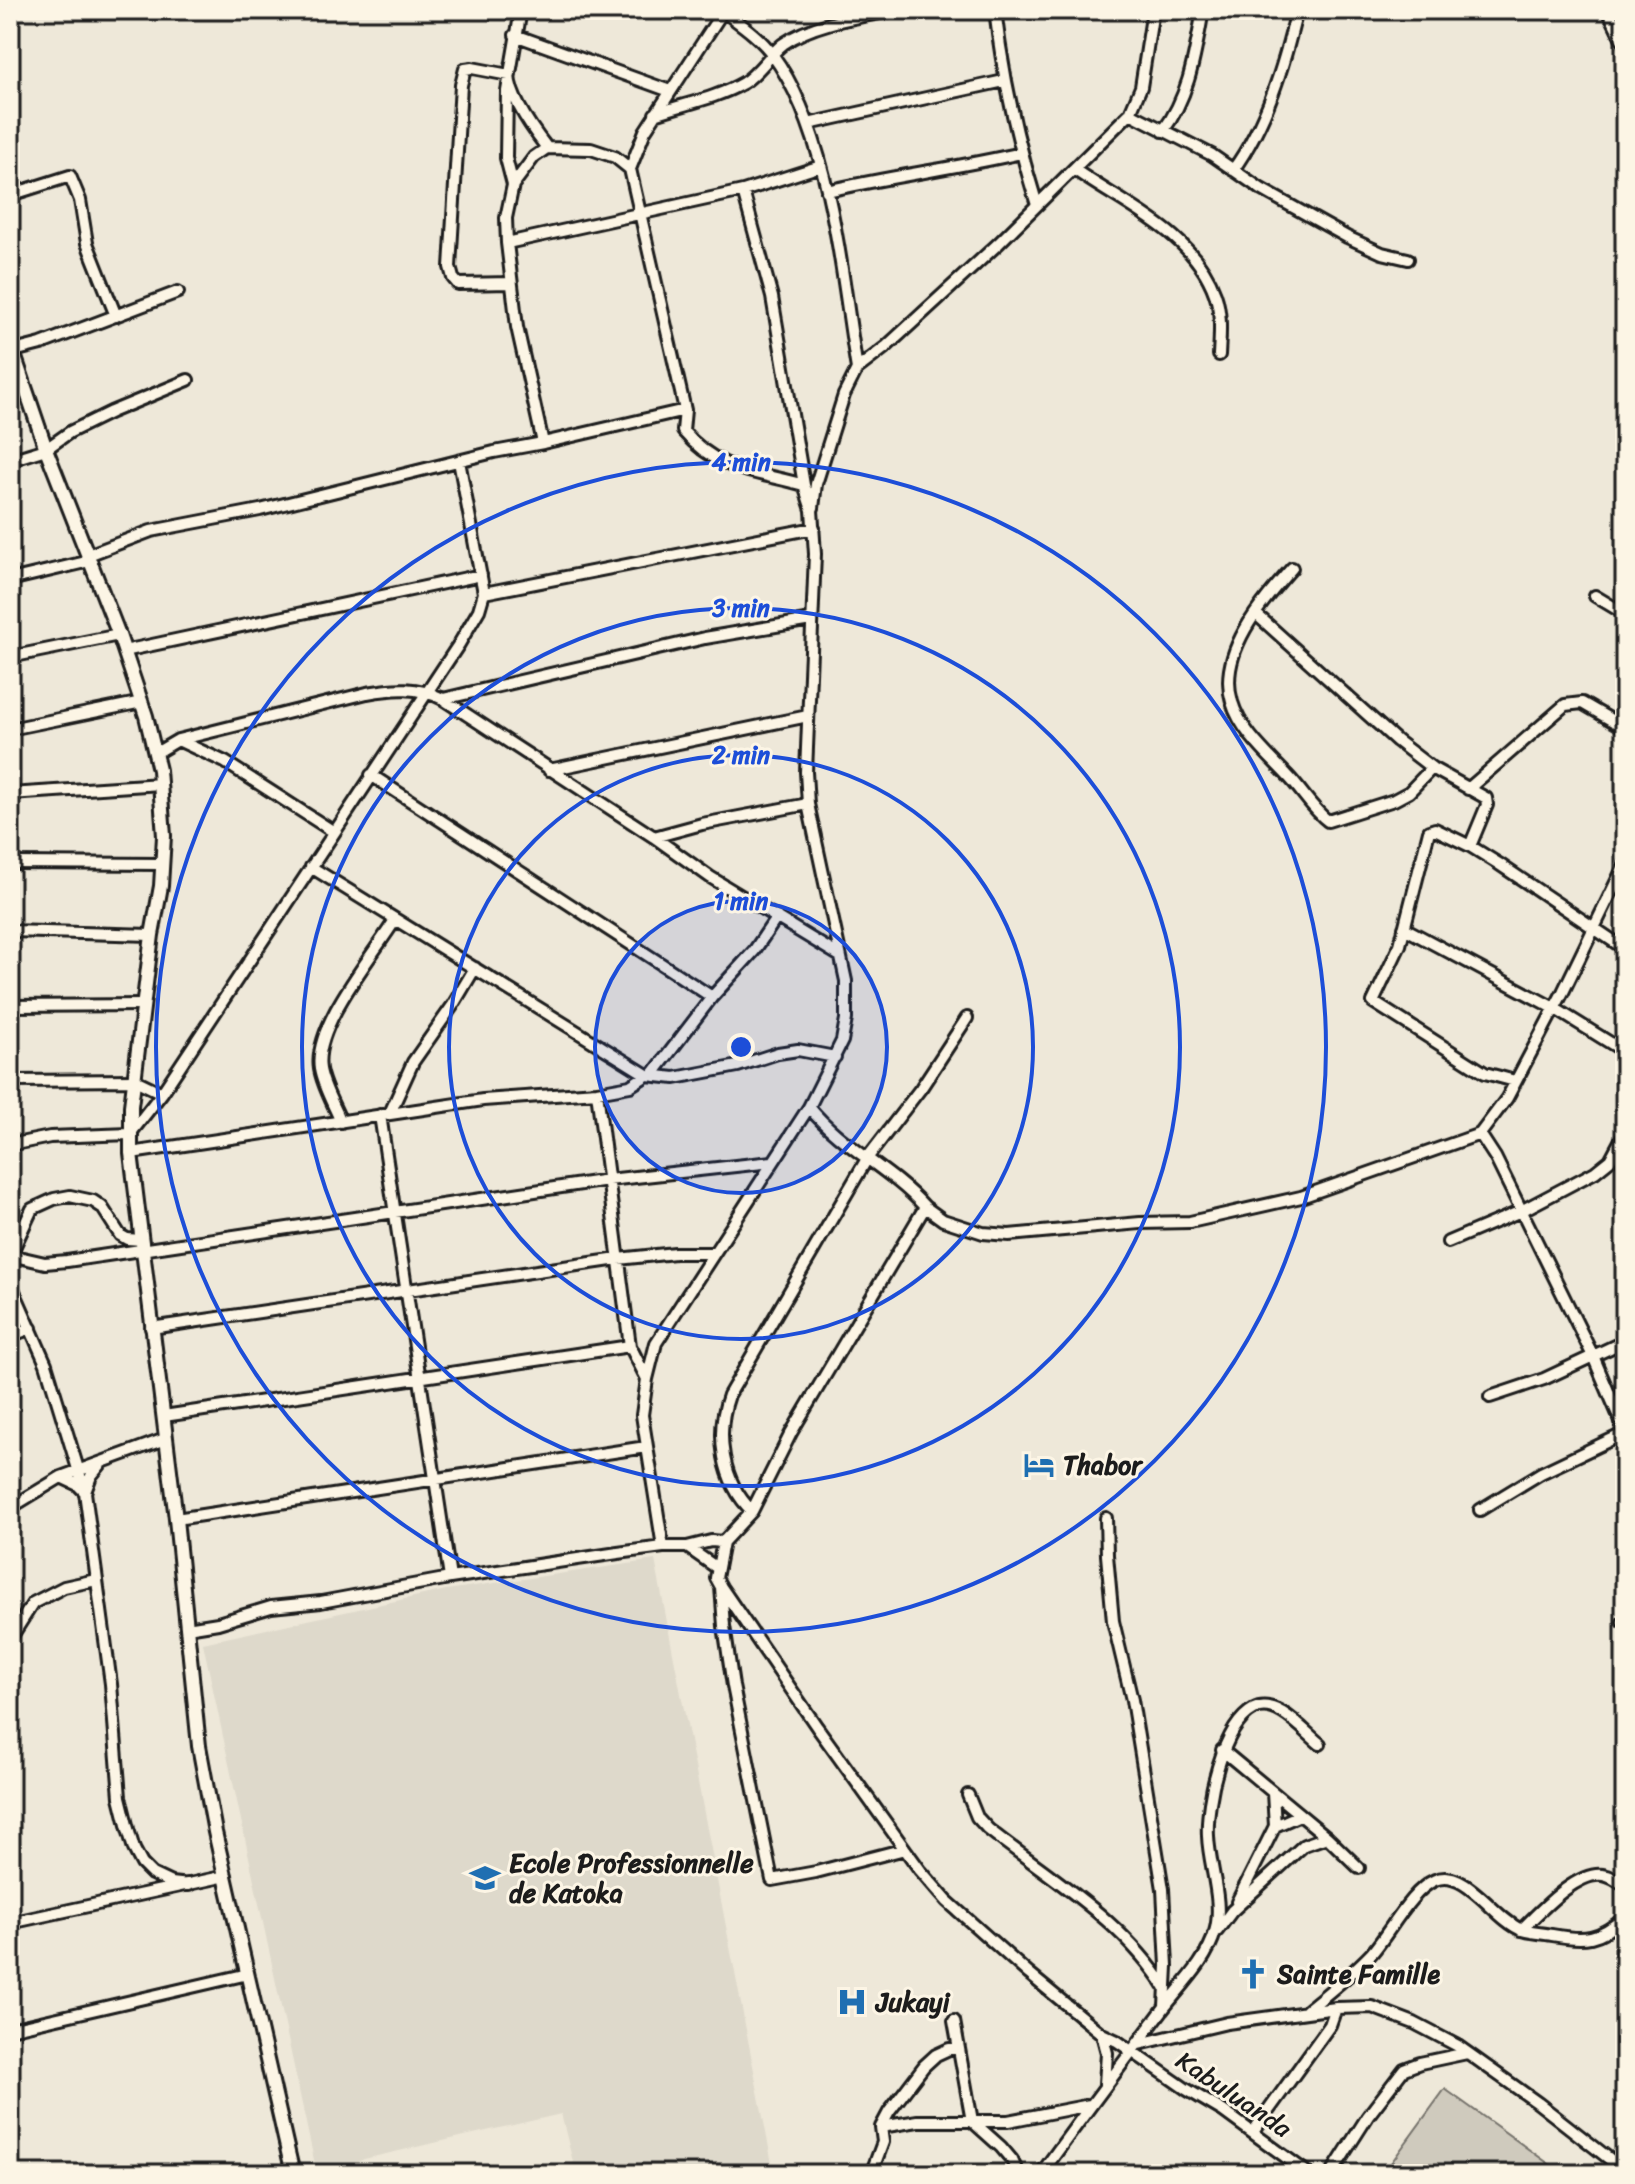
<svg xmlns="http://www.w3.org/2000/svg" width="1635" height="2184" font-family="Sriracha,sans-serif">
<style>
.built{fill:#ded9cb}
.green{fill:#cfcabd;stroke:#76736c;stroke-width:2}
.lines{fill:none;stroke-linecap:round;stroke-linejoin:round}
.minor-casing{stroke:#1c1c1c;stroke-width:16}
.tertiary-casing{stroke:#1c1c1c;stroke-width:18}
.minor{stroke:#fcf5e5;stroke-width:10}
.tertiary{stroke:#fcf5e5;stroke-width:12}
.ring{fill:none;stroke:#1d4ed8;stroke-width:4}
.labels{text-anchor:middle;stroke-width:6;stroke-linejoin:round;paint-order:stroke}
.poi-label{font-size:26px;font-weight:bold;fill:#1c1c1c;stroke:#fcf5e5;text-anchor:start}
.street-label{font-size:26px;fill:#1c1c1c;stroke:#fcf5e5}
.centre{fill:#1d4ed8;stroke:#fcf5e5;stroke-width:4}
.ring-label{font-size:24px;text-anchor:middle;font-weight:bold;fill:#1d4ed8;stroke:#fcf5e5;stroke-width:6;stroke-linejoin:round;paint-order:stroke}
</style>
<rect width="100%" height="100%" fill="#eee8d9"/>
<filter id="ink" filterUnits="userSpaceOnUse"><feTurbulence type="fractalNoise" baseFrequency=".0125" numOctaves="2"/><feDisplacementMap in="SourceGraphic" scale="16" xChannelSelector="R" yChannelSelector="G"/><feConvolveMatrix kernelMatrix="1 2 1 2 8 2 1 2 1" color-interpolation-filters="sRGB"/></filter>
<g filter="url(#ink)">
<path class="built" d="M 655,1560 L 774,2174 L 576,2174 L 561,2114 L 364,2159 L 332,2174 L 317,2174 L 203,1643 L 446,1590 Z"/>
<path class="green" d="M 1445,2089 L 1563,2174 L 1383,2174 Z"/>
<g class="lines">
<g class="minor-casing">
<path id="minor" d="M 521,10 L 507,91 L 506,158 L 513,185 L 506,218 L 507,243 L 517,327 L 543,443
M 722,10 C 739,23 760,37 772,54 C 831,134 841,273 857,369
M 995,10 C 1003,77 1017,141 1037,205
M 1608,10 L 1625,45
M 515,35 L 670,91
M 1130,113 L 1212,155 L 1261,189 L 1347,237 L 1382,253 L 1408,259
M 655,114 C 684,104 717,98 743,83 C 759,73 769,55 783,44 C 814,22 860,17 896,10
M 808,124 L 1004,81
M 1163,131 C 1190,95 1195,53 1203,10
M 630,169 L 645,131 L 723,11
M 1075,170 C 1124,205 1193,232 1215,294 C 1222,314 1220,335 1219,355
M 1233,170 C 1267,123 1284,65 1297,10
M 513,185 L 534,157 L 547,148 L 591,149 L 615,157 L 630,169 L 685,410 L 683,431 C 719,473 756,471 804,485
M 827,191 C 891,176 957,168 1021,153
M 10,195 L 70,176 L 80,200 L 87,243 L 116,316
M 507,243 L 743,191 L 821,166
M 511,283 L 458,284 L 453,278 L 450,267 L 461,85 L 465,69 L 472,68 L 509,75 C 510,98 533,130 547,148
M 10,352 L 41,344 L 178,292
M 10,460 L 46,449 L 70,432 L 111,412 L 188,380
M 813,508 L 816,484 L 844,395 L 857,369 L 887,346 L 999,243 L 1130,113 L 1141,87 L 1153,10
M 88,555 L 151,531 L 260,510 L 494,452 L 543,443 L 685,410
M 1292,568 C 1262,602 1217,653 1232,702 C 1240,730 1267,754 1287,775 C 1301,789 1312,809 1328,821 L 1394,800 L 1409,792 L 1432,768
M 10,580 L 90,561
M 484,593 L 814,528
M 1595,596 L 1625,614
M 1256,614 L 1397,741 L 1432,768 L 1486,798 L 1487,805 L 1470,846
M 124,651 L 481,575
M 10,657 L 119,635
M 443,699 L 705,638 L 811,620
M 10,729 L 142,702
M 178,740 L 225,762 L 334,832
M 156,753 L 178,740 L 367,693 C 395,688 417,686 443,699 L 654,837 L 710,877 L 840,956
M 549,770 L 808,716
M 371,775 L 712,997
M 1468,789 L 1565,705 L 1582,703 L 1625,728
M 10,794 L 161,784
M 654,837 L 702,824 L 808,804
M 10,863 L 162,864
M 311,867 L 647,1075
M 1404,928 L 1554,1008 L 1625,1052
M 10,931 L 152,935
M 10,1006 L 144,1005
M 653,1074 L 712,997 L 754,951 L 777,917
M 10,1081 L 135,1080 L 162,1093
M 1515,1081 L 1485,1073 L 1373,1002 L 1400,945 L 1429,831 L 1435,829 L 1470,846 L 1499,864 L 1625,949
M 597,1092 L 630,1346 L 647,1379 L 642,1415 L 663,1547
M 809,1107 C 842,1148 890,1168 925,1207
M 390,1113 L 413,1062 L 453,1005 L 475,968
M 380,1115 L 450,1578
M 341,1122 C 334,1105 323,1087 320,1069 C 313,1026 372,957 395,920
M 1480,1134 L 1495,1157 L 1593,1356 L 1625,1431
M 10,1145 L 50,1137 L 130,1134 L 162,1093 L 459,644 L 479,610 L 484,593 L 459,461
M 131,1153 L 483,1100 L 597,1092 L 630,1086 L 647,1075 L 675,1078 L 738,1066 L 778,1053 L 798,1050 L 835,1057
M 1448,1242 L 1521,1211 L 1595,1172 L 1610,1160 L 1625,1132
M 10,1255 L 45,1263 L 67,1261 L 608,1180 L 772,1162
M 10,1256 L 32,1209 L 54,1199 L 70,1196 L 93,1201 L 102,1207 L 120,1235 L 127,1239 L 142,1240
M 10,1282 L 46,1364 L 85,1492 L 111,1684 L 120,1797 L 128,1829 L 134,1849 L 142,1864 L 152,1874 L 171,1883 L 189,1885
M 151,1328 L 618,1259 L 675,1253 L 713,1253
M 10,1336 L 31,1328
M 647,1379 L 656,1343 L 809,1107 L 842,1041 L 846,1019 L 846,981 L 808,804 L 806,772 L 815,554 L 812,510 L 804,485 L 772,297 L 743,191
M 1490,1397 L 1544,1379 L 1625,1341
M 164,1416 L 630,1346
M 61,1477 L 78,1485 L 85,1492 L 91,1476 L 100,1465
M 10,1508 L 61,1477 L 165,1439
M 1480,1510 L 1541,1473 L 1625,1433
M 752,1511 C 722,1482 715,1434 729,1395 L 868,1157 L 921,1088 L 967,1018
M 1106,1518 L 1107,1555 L 1113,1621 L 1132,1700 L 1163,1889 L 1167,1966 L 1165,2006
M 176,1519 L 646,1447
M 687,1547 L 717,1568
M 721,1587 L 724,1626 L 733,1686 L 772,1880 L 816,1872 L 905,1849
M 1623,1622 L 1625,1621
M 187,1628 L 218,1623 L 271,1607 L 321,1602 L 450,1578 L 618,1553 L 663,1547 L 687,1547 L 711,1541 L 723,1542
M 10,1639 L 33,1603 L 64,1587 L 96,1580
M 1222,1750 L 1327,1837 L 1359,1868
M 968,1795 L 977,1817 L 988,1829 C 1050,1878 1124,1921 1166,1989
M 1275,1826 L 1300,1815
M 1237,1902 L 1275,1826 L 1273,1793
M 10,1923 L 226,1876
M 1521,1930 C 1539,1913 1576,1871 1603,1875 C 1611,1876 1618,1881 1625,1886
M 1217,1931 L 1232,1911 L 1304,1845 L 1327,1837
M 1306,2011 C 1328,1993 1351,1975 1371,1954 C 1389,1934 1411,1890 1435,1880 C 1465,1867 1495,1920 1522,1930 C 1531,1933 1542,1933 1552,1935 C 1585,1941 1599,1940 1625,1917
M 954,2021 L 972,2121 L 1001,2147 L 1012,2160 L 1018,2174
M 10,2029 L 248,1974
M 1102,2034 L 1107,2053 L 1105,2084
M 1139,2044 L 1227,2023 L 1336,2008 L 1372,2007 L 1414,2023 L 1458,2046 L 1538,2103 L 1625,2171
M 881,2127 L 918,2121 L 1008,2121 L 1090,2105
M 1253,2132 L 1330,2025 L 1336,2008
M 871,2174 L 883,2142 L 881,2127 L 889,2112 L 924,2066 L 936,2055 L 949,2049 L 958,2049
M 1041,2174 C 1081,2118 1123,2063 1164,2008 C 1182,1985 1207,1961 1215,1932 C 1224,1902 1209,1866 1208,1836 C 1206,1802 1222,1726 1254,1709 C 1276,1697 1305,1732 1320,1744
M 1309,2174 L 1223,2111 L 1186,2089 L 1117,2041 L 1102,2034 L 1029,1974 L 947,1901 L 920,1870 L 817,1727 L 721,1587 L 716,1578 L 723,1542 L 752,1511 L 791,1433 L 925,1207 L 943,1220 L 983,1233 L 1009,1235 L 1140,1223 L 1190,1222 L 1301,1197 L 1480,1134 L 1507,1098 L 1563,992 L 1625,864
M 1331,2174 L 1368,2116 L 1404,2069 L 1420,2063 L 1467,2053"/>
</g>
<g class="tertiary-casing">
<path id="tertiary" d="M 10,343 L 46,449 L 119,635 L 146,716 L 159,770 L 164,836 L 161,886 L 152,935 L 131,1106 L 131,1153 L 176,1519 L 199,1746 L 215,1832 L 293,2174"/>
</g>
<use href="#minor" class="minor"/>
<use href="#tertiary" class="tertiary"/>
</g>
</g>
<circle cx="741" cy="1047" r="146" fill="#1d4ed8" fill-opacity=".12"/>
<g class="ring">
<circle cx="741" cy="1047" r="146"/>
<circle cx="741" cy="1047" r="292"/>
<circle cx="741" cy="1047" r="439"/>
<circle cx="741" cy="1047" r="585"/>
</g>
<defs>
<g id="hotel-bare" transform="scale(2.4)"><path d="M-6-4.5h1.5V1H6V5H4.5V3h-9V5H-6ZM-4 0a1.8 1.8 0 1 1 3.6 0ZM.5 0V-2.5h3Q6-2.5 6 0Z" fill="#1f6fb2" stroke="#fcf5e5" stroke-width="2.5" paint-order="stroke"/></g>
<g id="school-bare" transform="scale(2.4)"><path d="M0-5L7-2L0 1L-7-2ZM-4 1L0 2.5L4 1V4Q0 6-4 4Z" fill="#1f6fb2" stroke="#fcf5e5" stroke-width="2.5" paint-order="stroke"/></g>
<g id="church-bare" transform="scale(2.4)"><path d="M-1.2-6h2.4v3.5h3.3v2.4h-3.3V6h-2.4V-.1h-3.3v-2.4h3.3Z" fill="#1f6fb2" stroke="#fcf5e5" stroke-width="2.5" paint-order="stroke"/></g>
<g id="hospital-bare" transform="scale(2.4)"><path d="M-5-5h3v3.5h4V-5h3V5h-3V1.5h-4V5h-3Z" fill="#1f6fb2" stroke="#fcf5e5" stroke-width="2.5" paint-order="stroke"/></g>
</defs>
<g fill-rule="evenodd">
<use href="#hotel-bare" x="1039" y="1465"/>
<use href="#school-bare" x="485" y="1878"/>
<use href="#church-bare" x="1253" y="1974"/>
<use href="#hospital-bare" x="852" y="2002"/>
</g>
<g class="labels">
<g class="poi-label">
<text x="1063" y="1474">Thabor</text>
<text x="509" y="1872">Ecole Professionnelle<tspan x="509" dy="30">de Katoka</tspan></text>
<text x="1277" y="1983">Sainte Famille</text>
<text x="876" y="2011">Jukayi</text>
</g>
<g class="street-label">
<text transform="translate(1234 2094) rotate(34)" y="9">Kabuluanda</text>
</g>
</g>
<circle cx="741" cy="1047" r="12" class="centre"/>
<g class="ring-label">
<text x="741" y="470">4 min</text>
<text x="741" y="616">3 min</text>
<text x="741" y="763">2 min</text>
<text x="741" y="909">1 min</text>
</g>
<rect width="1635" height="2184" fill="none" stroke="#fcf5e5" stroke-width="40"/>
<rect x="20" y="20" width="1595" height="2144" fill="none" stroke="#1c1c1c" stroke-width="3" filter="url(#ink)"/>
</svg>
